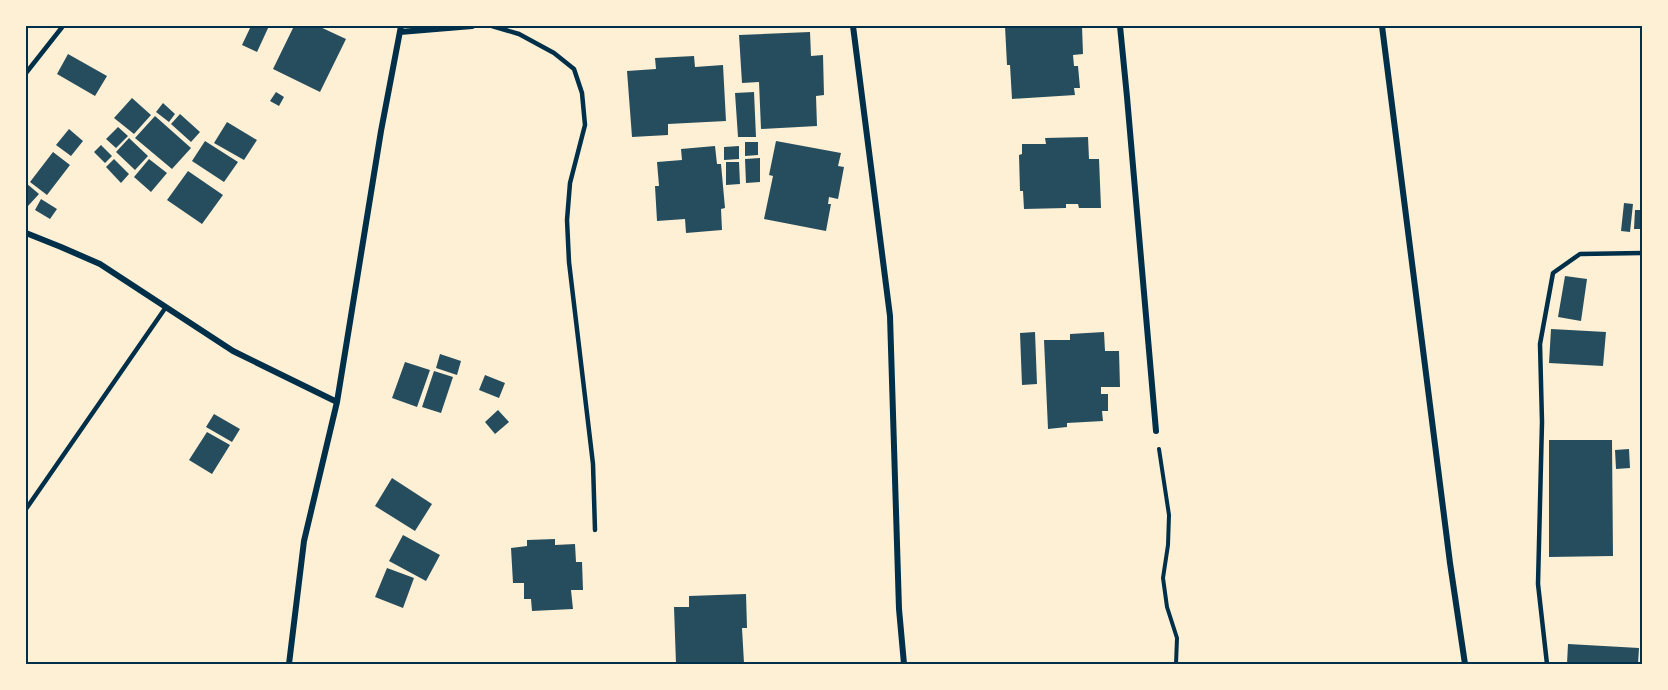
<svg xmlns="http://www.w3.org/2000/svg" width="1668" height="690" font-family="Lato,sans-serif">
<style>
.building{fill:#264d5e}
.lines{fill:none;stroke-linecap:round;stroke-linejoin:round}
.path{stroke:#003049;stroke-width:4}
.service{stroke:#003049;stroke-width:4.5}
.minor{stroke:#003049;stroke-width:6}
.neatline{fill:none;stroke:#003049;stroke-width:2}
</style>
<rect width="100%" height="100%" fill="#fdf0d5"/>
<path class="building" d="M 251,26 L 269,26 L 257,52 L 242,45 Z
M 294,26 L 318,26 L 346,39 L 320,92 L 273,69 Z
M 1005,26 L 1082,26 L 1083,54 L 1073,55 L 1074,66 L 1078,66 L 1080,88 L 1074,88 L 1075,95 L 1012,99 L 1010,65 L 1007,65 Z
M 810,32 L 811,56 L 823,55 L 824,95 L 816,96 L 817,126 L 761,129 L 759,82 L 742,83 L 739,35 Z
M 68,54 L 107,76 L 95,96 L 57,74 Z
M 694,56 L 695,67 L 723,65 L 726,121 L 668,124 L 668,135 L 632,137 L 627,71 L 656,69 L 655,58 Z
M 276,92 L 284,97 L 279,106 L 270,101 Z
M 754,92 L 756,137 L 738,137 L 735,93 Z
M 132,98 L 151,115 L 134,134 L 114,118 Z
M 163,103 L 175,114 L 169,122 L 156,112 Z
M 180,114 L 200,132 L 191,142 L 171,124 Z
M 155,116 L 191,148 L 172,169 L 135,138 Z
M 227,122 L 257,140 L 244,160 L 214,143 Z
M 118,127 L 128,136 L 116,148 L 106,139 Z
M 69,129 L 83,141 L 71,156 L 56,145 Z
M 1088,137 L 1089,159 L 1099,159 L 1101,208 L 1079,208 L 1078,204 L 1066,204 L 1066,208 L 1024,209 L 1023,191 L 1020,191 L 1019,155 L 1022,154 L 1022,144 L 1046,144 L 1045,138 Z
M 129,138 L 148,156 L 135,170 L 116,152 Z
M 205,141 L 238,162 L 224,182 L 192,161 Z
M 776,141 L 841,153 L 838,166 L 844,167 L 838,199 L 829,197 L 828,204 L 831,204 L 826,231 L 764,219 L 773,176 L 769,175 Z
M 745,142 L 758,142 L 758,155 L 745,156 Z
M 101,145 L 112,156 L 105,163 L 94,152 Z
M 715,146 L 717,164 L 721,164 L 725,208 L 721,209 L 722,230 L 686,233 L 685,219 L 657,221 L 655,186 L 659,186 L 657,162 L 682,160 L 681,149 Z
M 739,146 L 739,159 L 724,160 L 724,147 Z
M 53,152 L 70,165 L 47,195 L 30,182 Z
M 760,158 L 760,182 L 746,183 L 745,159 Z
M 114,159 L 129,174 L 121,183 L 106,167 Z
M 149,159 L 167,173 L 151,192 L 134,177 Z
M 726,162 L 739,162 L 740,184 L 726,185 Z
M 188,171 L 223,195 L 202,224 L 167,200 Z
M 26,183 L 39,194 L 28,206 L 26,204 Z
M 41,199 L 57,209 L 50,219 L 35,210 Z
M 1624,203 L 1633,204 L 1630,232 L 1621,231 Z
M 1635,210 L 1642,210 L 1642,229 L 1634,229 Z
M 1565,276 L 1587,279 L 1581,321 L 1558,317 Z
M 1551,329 L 1606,332 L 1603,366 L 1549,363 Z
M 1035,332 L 1037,384 L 1022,385 L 1020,333 Z
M 1104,332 L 1105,351 L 1119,351 L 1120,387 L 1101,387 L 1101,394 L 1108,394 L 1108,411 L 1102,411 L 1103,421 L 1067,423 L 1067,427 L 1048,429 L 1044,340 L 1070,340 L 1070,334 Z
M 440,354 L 461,361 L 457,375 L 436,368 Z
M 405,362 L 430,370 L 417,407 L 392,398 Z
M 434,371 L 453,377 L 441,413 L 422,407 Z
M 485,375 L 505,383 L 499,398 L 479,390 Z
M 498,410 L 509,422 L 495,434 L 485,422 Z
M 214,414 L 240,429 L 232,442 L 206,427 Z
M 207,432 L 230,445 L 212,474 L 189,460 Z
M 1549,440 L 1612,440 L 1613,556 L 1549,557 Z
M 1629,449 L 1630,468 L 1616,469 L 1615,450 Z
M 392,478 L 432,504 L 415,531 L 375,506 Z
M 403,535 L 440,555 L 426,581 L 389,561 Z
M 555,539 L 555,545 L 575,544 L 576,562 L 582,562 L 583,590 L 571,590 L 573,609 L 532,611 L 531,599 L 524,599 L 524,583 L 513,583 L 511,548 L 527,546 L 527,540 Z
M 387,568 L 414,578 L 403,608 L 375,597 Z
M 746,594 L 747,628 L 742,628 L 744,663 L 676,664 L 674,607 L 689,607 L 689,596 Z
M 1568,644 L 1639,648 L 1638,664 L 1567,664 Z"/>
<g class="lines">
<path class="path" d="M 1159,449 L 1169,515 L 1168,545 L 1163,578 L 1167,607 L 1177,638 L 1176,664"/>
<path class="service" d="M 492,26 L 519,34 L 554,53 L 574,69 L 582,93 L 585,125 L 570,183 L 567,220 L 569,262 L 593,464 L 595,530
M 26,73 L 63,26
M 26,509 L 166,307
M 1547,664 L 1538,584 L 1542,422 L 1540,344 L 1553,273 L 1580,254 L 1642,253"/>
<path class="minor" d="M 853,26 L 890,316 L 899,609 L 904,664
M 1120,26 L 1127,97 L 1156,431
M 1382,26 L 1450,563 L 1465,664
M 400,32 L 472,26
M 26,233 L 61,247 L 100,264 L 233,351 L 337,402
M 289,664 L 304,541 L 337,402 L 381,131 L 401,26"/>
</g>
<rect width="1668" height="690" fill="none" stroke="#fdf0d5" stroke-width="54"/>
<rect x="27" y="27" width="1614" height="636" class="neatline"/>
</svg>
